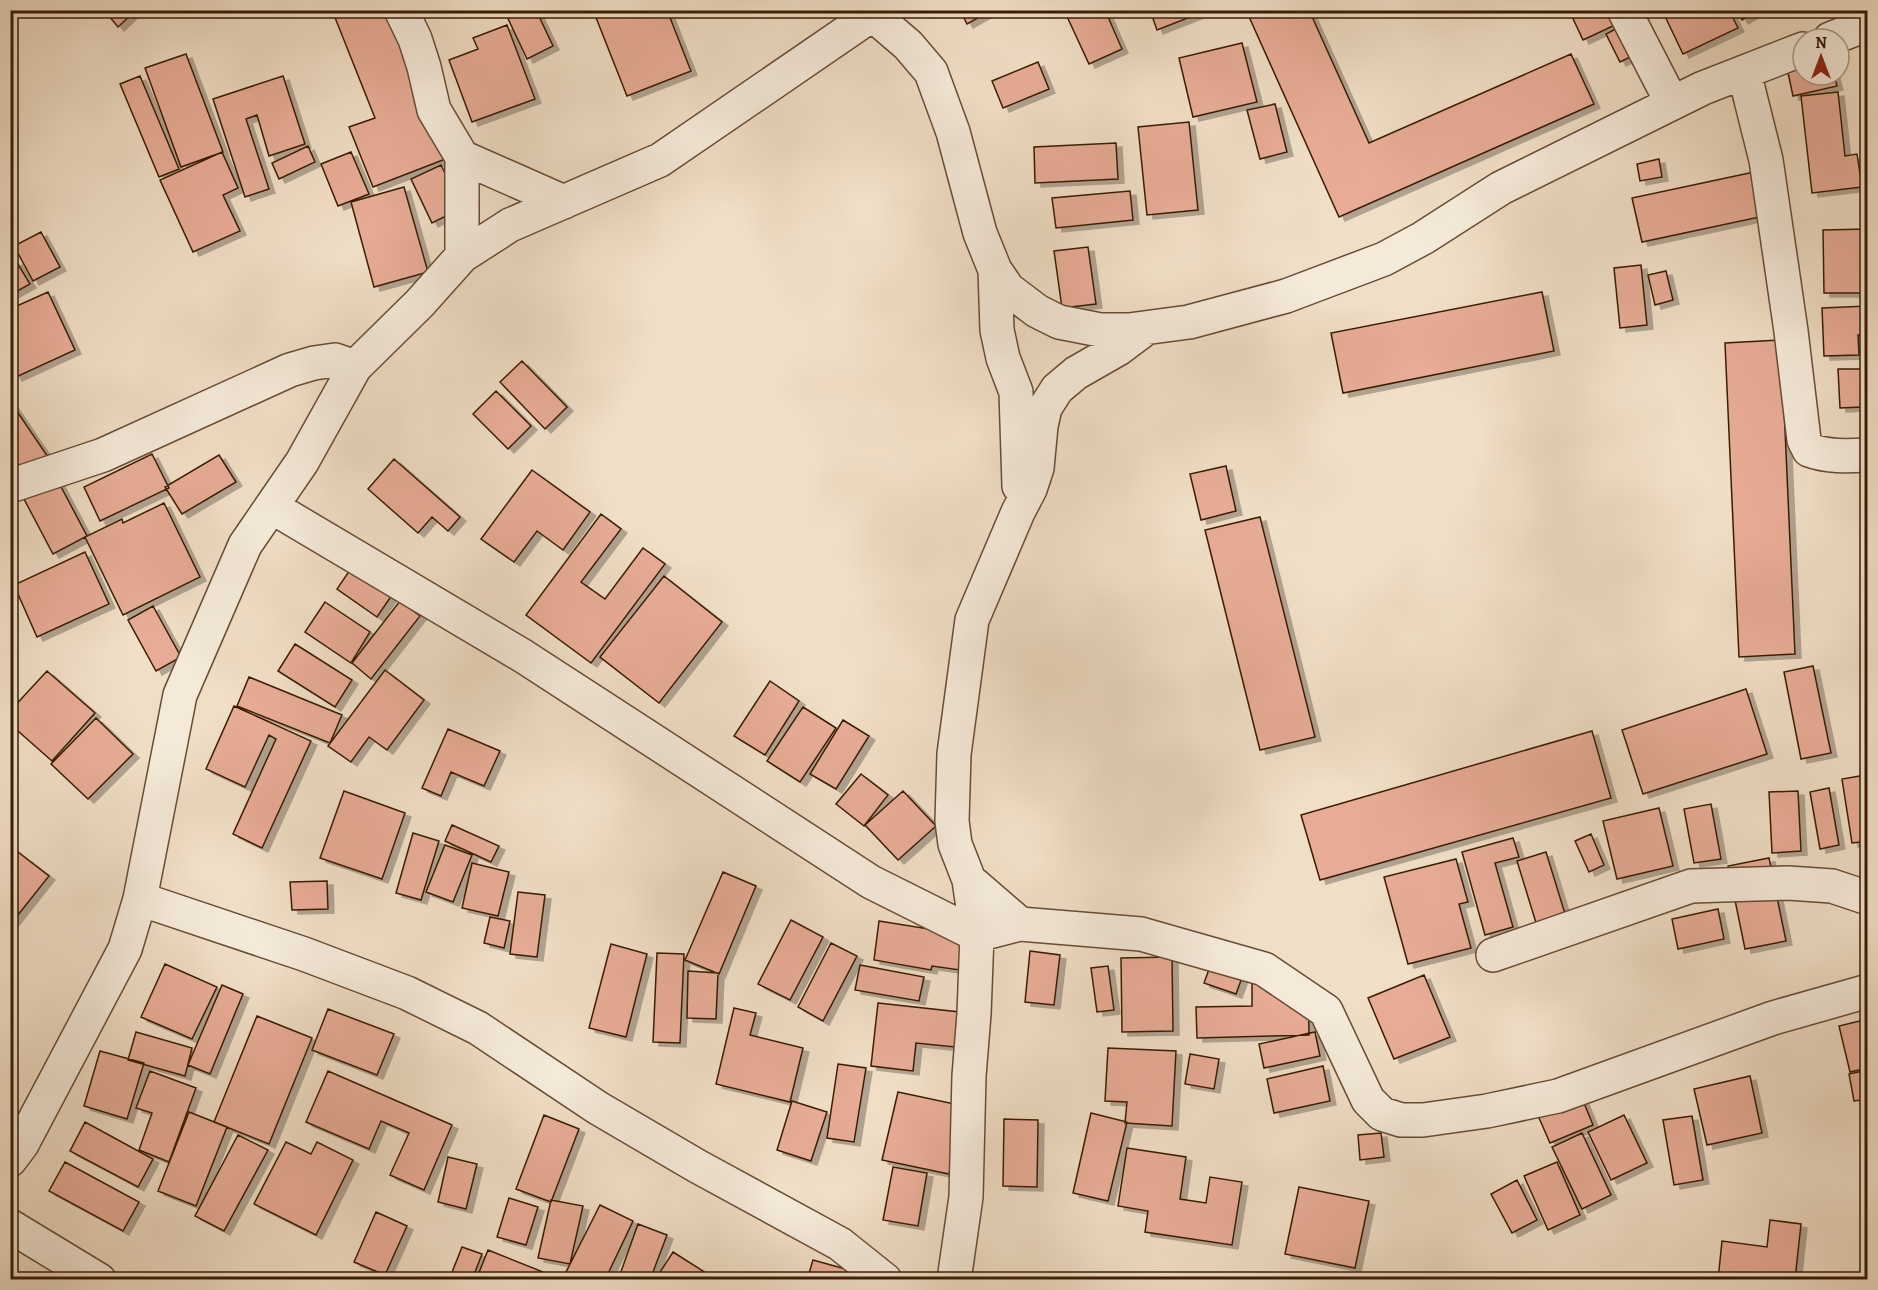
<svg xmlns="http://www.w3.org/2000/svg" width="1878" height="1290" font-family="Alegreya,serif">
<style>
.building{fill:#e8ac96;stroke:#391c05;stroke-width:1.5;filter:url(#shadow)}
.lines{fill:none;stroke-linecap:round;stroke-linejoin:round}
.minor-casing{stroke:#674c35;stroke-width:36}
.minor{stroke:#f5eada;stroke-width:33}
</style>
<defs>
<filter id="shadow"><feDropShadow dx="6" dy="4" stdDeviation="0" flood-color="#0004"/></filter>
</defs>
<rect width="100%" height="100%" fill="#f0dec6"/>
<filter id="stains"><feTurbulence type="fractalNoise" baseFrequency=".00333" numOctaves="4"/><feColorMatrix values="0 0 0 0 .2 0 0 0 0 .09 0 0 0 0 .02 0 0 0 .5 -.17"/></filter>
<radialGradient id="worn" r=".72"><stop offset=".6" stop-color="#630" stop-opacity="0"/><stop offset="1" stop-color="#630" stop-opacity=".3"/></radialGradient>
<path class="building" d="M 104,10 L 136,10 L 118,27 Z
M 332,10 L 390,10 L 448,158 L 373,187 L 349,127 L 375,118 Z
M 504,10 L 536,10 L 553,46 L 527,59 Z
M 593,10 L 667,10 L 691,71 L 627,96 Z
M 960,10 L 992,10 L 967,24 Z
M 1064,10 L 1105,10 L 1122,49 L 1089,64 Z
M 1150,10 L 1208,10 L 1157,30 Z
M 1246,10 L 1309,10 L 1369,143 L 1571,54 L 1594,104 L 1339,217 Z
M 1569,10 L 1624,10 L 1628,19 L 1583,40 Z
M 1662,10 L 1729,10 L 1738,28 L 1683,54 Z
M 1737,10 L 1760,10 L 1742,20 Z
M 1631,21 L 1645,50 L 1620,62 L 1606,34 Z
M 507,25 L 535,99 L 472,122 L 449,60 L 478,49 L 473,38 Z
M 1242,43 L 1257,102 L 1193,117 L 1179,58 Z
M 186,54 L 223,152 L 181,167 L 145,68 Z
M 1038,62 L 1049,89 L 1003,108 L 992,81 Z
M 1803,64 L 1803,75 L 1834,75 L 1837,86 L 1793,96 L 1787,68 Z
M 140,76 L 179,169 L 159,177 L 120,84 Z
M 283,76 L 305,144 L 269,156 L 257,115 L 246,119 L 269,189 L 245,197 L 213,99 Z
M 1838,92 L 1845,156 L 1857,154 L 1862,187 L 1812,193 L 1801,96 Z
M 1275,104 L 1287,152 L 1260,159 L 1247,110 Z
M 1189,122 L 1198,210 L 1147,215 L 1138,127 Z
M 1116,143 L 1118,179 L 1035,183 L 1034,147 Z
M 308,146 L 315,162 L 279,179 L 272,163 Z
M 222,152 L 238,188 L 223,195 L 240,231 L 193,252 L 160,180 Z
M 351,152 L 369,194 L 338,206 L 321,164 Z
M 1659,159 L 1662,177 L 1640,181 L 1637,164 Z
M 441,165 L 462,208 L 432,223 L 411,179 Z
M 1759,171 L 1769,215 L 1642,242 L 1632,198 Z
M 404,187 L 428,272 L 374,287 L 351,202 Z
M 1130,191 L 1133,220 L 1056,228 L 1052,198 Z
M 1868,229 L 1868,293 L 1824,293 L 1823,230 Z
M 41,232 L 60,267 L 33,281 L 14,246 Z
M 1088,247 L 1096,304 L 1062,308 L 1054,251 Z
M 16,261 L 30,284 L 10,295 L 10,265 Z
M 1641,265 L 1647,325 L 1620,328 L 1614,268 Z
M 1666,271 L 1673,300 L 1655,305 L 1648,275 Z
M 48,292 L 75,350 L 16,377 L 10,366 L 10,309 Z
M 1542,292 L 1554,351 L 1343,393 L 1331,333 Z
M 1868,306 L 1868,335 L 1858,335 L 1859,355 L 1824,356 L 1822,308 Z
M 1781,340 L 1795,654 L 1739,657 L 1725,343 Z
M 522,361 L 567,407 L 545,429 L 500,382 Z
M 1866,368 L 1868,368 L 1868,405 L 1867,405 Z
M 1838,369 L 1862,369 L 1863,407 L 1840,408 Z
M 496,391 L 531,426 L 508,449 L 473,414 Z
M 10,401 L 48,457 L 10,482 Z
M 152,454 L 169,488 L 100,521 L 84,487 Z
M 219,455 L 236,482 L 182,514 L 165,487 Z
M 394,459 L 460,517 L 448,531 L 432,517 L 418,533 L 368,489 Z
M 49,464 L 87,536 L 53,554 L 15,482 Z
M 1226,466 L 1236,511 L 1201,520 L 1190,474 Z
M 532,470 L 590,512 L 563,550 L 537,531 L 514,562 L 481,539 Z
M 164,503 L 200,577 L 123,615 L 85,537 L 122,519 L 123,523 Z
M 601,514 L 621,529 L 581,582 L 605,599 L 643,548 L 665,564 L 591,663 L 526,615 Z
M 1260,517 L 1315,737 L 1260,750 L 1205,530 Z
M 85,552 L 109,604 L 37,637 L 14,585 Z
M 354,564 L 394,592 L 377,617 L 337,589 Z
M 664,576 L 722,622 L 659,703 L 600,657 Z
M 400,601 L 420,616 L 371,679 L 352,663 Z
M 325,602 L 370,632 L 351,663 L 305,632 Z
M 153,606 L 181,657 L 156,671 L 128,620 Z
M 295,644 L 352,680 L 335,707 L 278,671 Z
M 1813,666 L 1831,753 L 1801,759 L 1784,672 Z
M 385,670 L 424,700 L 387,750 L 369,737 L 351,762 L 328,746 Z
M 47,671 L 95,713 L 52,761 L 10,724 L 10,711 Z
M 249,677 L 342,715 L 330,743 L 237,706 Z
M 770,681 L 799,701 L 765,755 L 734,736 Z
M 1746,689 L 1767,754 L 1643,794 L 1622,730 Z
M 234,706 L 311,741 L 262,848 L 233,834 L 276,739 L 269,735 L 245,787 L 206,769 Z
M 803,707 L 836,728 L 800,782 L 767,761 Z
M 96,718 L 133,754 L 88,799 L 51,764 Z
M 843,720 L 869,736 L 836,789 L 810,774 Z
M 448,729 L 500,751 L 484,786 L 451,772 L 441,796 L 422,788 Z
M 1592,731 L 1611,798 L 1320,880 L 1301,815 Z
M 861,774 L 888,795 L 864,826 L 836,804 Z
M 1866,775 L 1868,841 L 1852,843 L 1842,779 Z
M 1829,788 L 1839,845 L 1820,849 L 1810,792 Z
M 344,791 L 405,813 L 382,879 L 320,858 Z
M 903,791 L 936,826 L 898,860 L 865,825 Z
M 1798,791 L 1801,851 L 1772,853 L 1769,792 Z
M 1711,804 L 1721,859 L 1694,863 L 1684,809 Z
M 1659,808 L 1673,866 L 1617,879 L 1603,821 Z
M 452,825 L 499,846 L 491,862 L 445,841 Z
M 413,833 L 439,841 L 421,900 L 396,893 Z
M 1591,834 L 1604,865 L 1589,872 L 1575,841 Z
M 1513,838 L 1519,857 L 1495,863 L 1513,927 L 1485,935 L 1462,852 Z
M 445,845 L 472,855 L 453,902 L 426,892 Z
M 10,846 L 49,876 L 10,925 Z
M 1546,852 L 1566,917 L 1537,926 L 1517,861 Z
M 1769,858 L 1786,941 L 1745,949 L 1728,866 Z
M 1456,859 L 1468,902 L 1459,904 L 1471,948 L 1408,964 L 1384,877 Z
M 472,863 L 509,872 L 498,916 L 462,908 Z
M 723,872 L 756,886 L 719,974 L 685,960 Z
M 327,881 L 328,909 L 292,910 L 290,882 Z
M 518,892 L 545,895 L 537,957 L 510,954 Z
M 1718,909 L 1724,939 L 1678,949 L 1672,919 Z
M 490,917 L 510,921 L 504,948 L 484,943 Z
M 791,920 L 823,937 L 790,1000 L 758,984 Z
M 879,921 L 973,936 L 967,971 L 932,966 L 931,970 L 874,960 Z
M 831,943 L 857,956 L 823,1021 L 798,1007 Z
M 611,944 L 647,954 L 626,1037 L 589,1028 Z
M 1030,951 L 1060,955 L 1054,1005 L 1025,1002 Z
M 657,953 L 684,954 L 680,1043 L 653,1042 Z
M 1172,957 L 1173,1031 L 1122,1032 L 1121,958 Z
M 165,964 L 217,987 L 192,1039 L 141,1017 Z
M 1211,964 L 1243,975 L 1236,994 L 1204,983 Z
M 860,965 L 924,977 L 919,1001 L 855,990 Z
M 1108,966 L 1114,1010 L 1097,1012 L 1091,968 Z
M 688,971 L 718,973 L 716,1019 L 687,1018 Z
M 1424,975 L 1450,1037 L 1394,1059 L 1368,998 Z
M 1308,980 L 1309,1035 L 1197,1038 L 1196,1007 L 1252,1006 L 1252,981 Z
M 222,985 L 243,994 L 210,1074 L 188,1065 Z
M 878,1003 L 978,1014 L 975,1049 L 916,1043 L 913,1071 L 871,1066 Z
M 734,1008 L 756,1013 L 750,1035 L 803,1048 L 790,1102 L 716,1084 Z
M 328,1009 L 394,1034 L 377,1075 L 312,1050 Z
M 257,1016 L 312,1038 L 269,1144 L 214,1122 Z
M 1868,1019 L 1868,1068 L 1850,1072 L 1839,1026 Z
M 136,1032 L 192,1048 L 185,1076 L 128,1060 Z
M 1315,1032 L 1320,1056 L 1264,1068 L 1259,1044 Z
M 1108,1048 L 1176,1051 L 1172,1126 L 1125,1123 L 1127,1102 L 1105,1101 Z
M 100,1051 L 144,1063 L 127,1119 L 84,1106 Z
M 1190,1054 L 1219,1059 L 1214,1089 L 1185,1084 Z
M 838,1064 L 866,1068 L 854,1142 L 827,1138 Z
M 1323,1066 L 1330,1101 L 1274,1113 L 1267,1079 Z
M 1868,1070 L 1868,1099 L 1854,1101 L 1849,1074 Z
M 150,1071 L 196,1088 L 169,1162 L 139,1150 L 152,1113 L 136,1108 Z
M 328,1071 L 452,1125 L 424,1190 L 390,1175 L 409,1133 L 381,1121 L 369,1149 L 306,1122 Z
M 1750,1076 L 1762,1133 L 1707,1145 L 1694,1089 Z
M 898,1092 L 964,1106 L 949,1174 L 882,1160 Z
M 1580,1093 L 1593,1125 L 1550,1143 L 1536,1111 Z
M 792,1101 L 827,1112 L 811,1161 L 777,1150 Z
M 189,1112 L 227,1127 L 196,1206 L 158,1191 Z
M 1091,1113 L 1127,1122 L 1108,1201 L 1073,1193 Z
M 544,1115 L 579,1129 L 551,1202 L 516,1189 Z
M 1624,1115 L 1647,1163 L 1611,1180 L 1588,1132 Z
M 1692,1116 L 1703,1180 L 1674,1185 L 1663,1120 Z
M 1004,1119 L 1038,1120 L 1037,1187 L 1003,1186 Z
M 85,1122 L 153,1159 L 138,1187 L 70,1151 Z
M 1381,1133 L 1384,1157 L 1360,1160 L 1358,1135 Z
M 1582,1133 L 1611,1195 L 1582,1209 L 1552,1147 Z
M 238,1135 L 268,1150 L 224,1231 L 195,1216 Z
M 286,1142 L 311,1154 L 317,1142 L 353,1160 L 316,1235 L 254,1204 Z
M 1127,1148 L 1186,1157 L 1180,1199 L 1206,1203 L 1210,1177 L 1242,1182 L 1232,1245 L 1145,1232 L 1148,1211 L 1118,1206 Z
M 448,1157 L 477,1164 L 466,1209 L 438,1202 Z
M 65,1162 L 139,1202 L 123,1231 L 49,1191 Z
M 1557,1162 L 1580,1215 L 1548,1230 L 1524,1176 Z
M 893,1167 L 927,1173 L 918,1226 L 883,1220 Z
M 1517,1180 L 1537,1220 L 1512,1233 L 1491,1194 Z
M 1299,1187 L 1369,1201 L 1355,1268 L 1285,1254 Z
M 509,1198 L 538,1207 L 526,1245 L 497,1237 Z
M 551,1200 L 583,1206 L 570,1264 L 538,1258 Z
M 600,1205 L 633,1221 L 605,1280 L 577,1280 L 565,1274 Z
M 376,1212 L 407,1226 L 385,1275 L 354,1262 Z
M 1770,1220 L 1801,1224 L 1795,1280 L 1718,1280 L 1722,1241 L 1767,1247 Z
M 638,1224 L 667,1235 L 650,1280 L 618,1280 Z
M 462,1247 L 482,1254 L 472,1280 L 449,1280 Z
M 488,1250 L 548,1274 L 546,1280 L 476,1280 Z
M 673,1252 L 717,1280 L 655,1280 Z
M 813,1260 L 874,1277 L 873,1280 L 807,1280 Z"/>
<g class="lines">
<g class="minor-casing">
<path id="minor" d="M 401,10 L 415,39 L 424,67 L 434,110 L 462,157 L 462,256
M 1624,10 L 1672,103
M 873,15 L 908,45 L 931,72 L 953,132 L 980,233 L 995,270 L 1008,289 L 1037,311 L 1059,322 L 1100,330 L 1129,330 L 1189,322 L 1286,296 L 1384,259 L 1423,238 L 1501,188 L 1703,88 L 1803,49
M 1830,39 L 1868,24
M 1744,72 L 1766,160 L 1791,331 L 1804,440 L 1809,450 C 1828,457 1847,456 1868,455
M 462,157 L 564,202
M 995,270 L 997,330 L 1003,358 L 1016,392 L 1019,486
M 10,486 L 103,455 L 290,370 L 314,363 L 335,360 L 355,367
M 272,507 L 523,656 L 871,882 L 977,935 L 1020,924 L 969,880
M 140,899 L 304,954 L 407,993 L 478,1028 L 598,1108 L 697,1166 L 840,1244 L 885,1280
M 1020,924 L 1141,934 L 1264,969 L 1326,1011 L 1368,1100 L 1382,1114 L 1401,1120 L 1423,1120 L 1487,1111 L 1558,1096 L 1773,1018 L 1868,991
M 1493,955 L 1691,886 L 1788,883 L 1832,886 L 1868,898
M 10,1160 L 22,1144 L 125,949 L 140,899 L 180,695 L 245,545 L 302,462 L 355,367 L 420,303 L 462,256 L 510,225 L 660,160 L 879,10
M 10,1226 L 99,1280
M 954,1280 L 966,1197 L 969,1076 L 974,1014 L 977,935 L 969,880 L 955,844 L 952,821 L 954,754 L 972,620 L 1018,512 L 1030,489 L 1037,468 L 1041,426 L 1045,408 L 1057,389 L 1076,373 L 1118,349 L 1146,328"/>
</g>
<use href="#minor" class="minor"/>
</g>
<rect width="1878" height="1290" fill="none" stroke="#f0dec6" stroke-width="36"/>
<rect x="12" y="12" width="1854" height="1266" fill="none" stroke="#391c05" stroke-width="3"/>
<rect x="18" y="18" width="1842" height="1254" fill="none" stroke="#391c05" stroke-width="1.5"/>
<g transform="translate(1821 57)"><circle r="28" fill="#f5eada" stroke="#aa9885" stroke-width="1.5"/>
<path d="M0-4.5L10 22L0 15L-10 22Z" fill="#8f2418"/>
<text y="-9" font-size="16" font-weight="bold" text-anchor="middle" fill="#391c05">N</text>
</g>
<rect width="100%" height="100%" filter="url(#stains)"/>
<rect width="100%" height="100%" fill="url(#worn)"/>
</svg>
